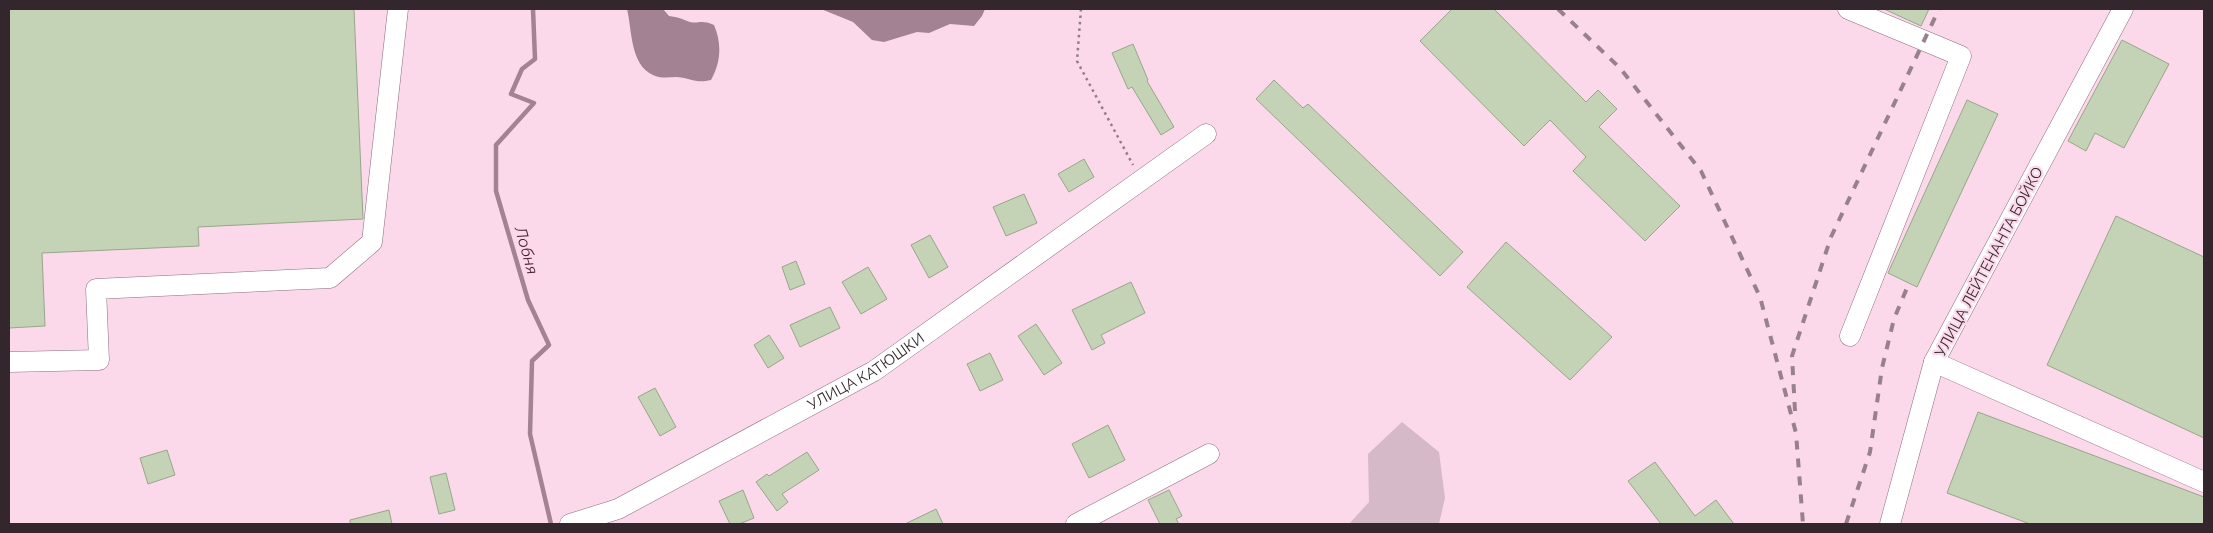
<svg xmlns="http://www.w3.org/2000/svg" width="2213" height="533" font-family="Raleway,sans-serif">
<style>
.green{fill:#d6b9c8}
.water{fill:#a38293}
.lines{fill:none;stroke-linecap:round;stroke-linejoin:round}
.stream{stroke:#a38293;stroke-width:4.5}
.building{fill:#c4d3b5;stroke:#98a689}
.minor-casing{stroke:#8c6e7d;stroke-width:21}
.path{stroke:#927c87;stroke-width:2.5;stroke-dasharray:2.5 4;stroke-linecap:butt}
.minor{stroke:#fff;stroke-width:20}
.rail{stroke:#98818d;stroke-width:4;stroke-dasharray:9 9;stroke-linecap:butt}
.labels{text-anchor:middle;stroke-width:4.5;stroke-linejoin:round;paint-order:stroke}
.street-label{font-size:15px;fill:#33272d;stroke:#fbd9ea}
.water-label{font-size:16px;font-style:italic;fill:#4e213b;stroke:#fbd9ea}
</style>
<rect width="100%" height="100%" fill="#fbd9ea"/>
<path class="green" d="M 1402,422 L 1439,452 L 1445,498 L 1439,524 L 1349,524 L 1369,502 L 1368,454 Z"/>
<path class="water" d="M 627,9 L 663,9 L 669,16 C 678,17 682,19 690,22 C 699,24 701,19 714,25 C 722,44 721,62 711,80 C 696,84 691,78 677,77 C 669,77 661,79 653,75 C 630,65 632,29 627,9 Z
M 821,9 L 985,9 L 982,16 L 974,26 L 950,24 L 929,33 L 917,32 L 884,42 L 872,40 L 853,22 Z"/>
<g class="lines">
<path class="stream" d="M 533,9 L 535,59 L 522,69 L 511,94 L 534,103 L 496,145 L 496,191 L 528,300 L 549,345 L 532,361 L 530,434 L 551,524"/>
</g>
<path class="building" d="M 9,9 L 354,9 L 363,219 L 198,227 L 199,246 L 42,253 L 45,326 L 9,328 Z
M 1452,9 L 1494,9 L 1586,102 L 1598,90 L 1617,109 L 1599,127 L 1680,206 L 1645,241 L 1573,171 L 1586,157 L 1550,120 L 1524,146 L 1420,41 Z
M 1884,9 L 1929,9 L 1921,26 Z
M 2122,40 L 2169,64 L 2124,148 L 2095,133 L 2086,151 L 2068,141 Z
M 1133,44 L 1148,80 L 1147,81 L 1174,127 L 1161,135 L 1132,87 L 1128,89 L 1112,53 Z
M 1274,80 L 1303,108 L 1308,104 L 1463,252 L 1440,276 L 1256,99 Z
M 1967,100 L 1998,114 L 1917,287 L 1888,273 Z
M 1084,159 L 1094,177 L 1069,192 L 1058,174 Z
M 1024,194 L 1037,223 L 1006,236 L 993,207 Z
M 2116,216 L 2204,257 L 2204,438 L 2047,365 Z
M 930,235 L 948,267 L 929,278 L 911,245 Z
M 1506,242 L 1612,337 L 1570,380 L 1467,287 Z
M 796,261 L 805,284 L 790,290 L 782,267 Z
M 868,267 L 887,299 L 861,314 L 842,282 Z
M 1131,282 L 1145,313 L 1101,335 L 1105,343 L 1092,350 L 1072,310 Z
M 830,307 L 840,328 L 800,347 L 790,325 Z
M 1036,324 L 1062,363 L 1044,375 L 1018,336 Z
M 769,335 L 784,358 L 768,368 L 754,345 Z
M 990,353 L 1003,380 L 980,391 L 967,364 Z
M 655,388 L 676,427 L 660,436 L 638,397 Z
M 1978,412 L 2204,497 L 2204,524 L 2030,524 L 1947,493 Z
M 1108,425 L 1125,460 L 1089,478 L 1072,444 Z
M 167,450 L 175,475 L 148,484 L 140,458 Z
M 807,452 L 819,470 L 782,494 L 788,502 L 777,511 L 756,482 L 767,474 L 769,476 Z
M 1655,462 L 1695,516 L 1716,500 L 1734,524 L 1661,524 L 1628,481 Z
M 446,473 L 455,510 L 439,514 L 430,477 Z
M 743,490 L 754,518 L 739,524 L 730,524 L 719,501 Z
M 1169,490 L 1182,516 L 1176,519 L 1179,524 L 1160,524 L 1148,500 Z
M 936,509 L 943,524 L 905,524 Z
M 389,510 L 392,524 L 350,524 L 350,520 Z"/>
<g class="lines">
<g class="minor-casing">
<g id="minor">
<path d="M 1848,9 L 1961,56 L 1850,336"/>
<path d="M 2123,9 L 1934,362 L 2204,482"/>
<path d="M 9,362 L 99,360 L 96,289 L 330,278 L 372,242 L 398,9"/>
<path id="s1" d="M 570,524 L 618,509 L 874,371 L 1206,134"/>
<path d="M 1076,524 L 1209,454"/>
<path d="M 1890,524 L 1934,362"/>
</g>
</g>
<path class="path" d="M 1081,9 L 1077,61 L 1133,165"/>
<use href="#minor" class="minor"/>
<path class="rail" d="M 1558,9 L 1620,68 L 1701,171 L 1760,297 L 1796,433 L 1803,524
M 1795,411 L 1792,356 L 1831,237 L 1939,9
M 1846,524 L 1870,452 L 1882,368 L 1894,319 L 1909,283"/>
</g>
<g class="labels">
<g class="street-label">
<text transform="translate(1989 262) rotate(-62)" y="5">УЛИЦА ЛЕЙТЕНАНТА БОЙКО</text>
<text dy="5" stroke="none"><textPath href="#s1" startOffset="334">УЛИЦА КАТЮШКИ</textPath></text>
</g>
<g class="water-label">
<text transform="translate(527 250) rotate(74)" y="6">Лобня</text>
</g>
</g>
<rect width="2213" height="533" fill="none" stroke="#33272d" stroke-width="20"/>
</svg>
